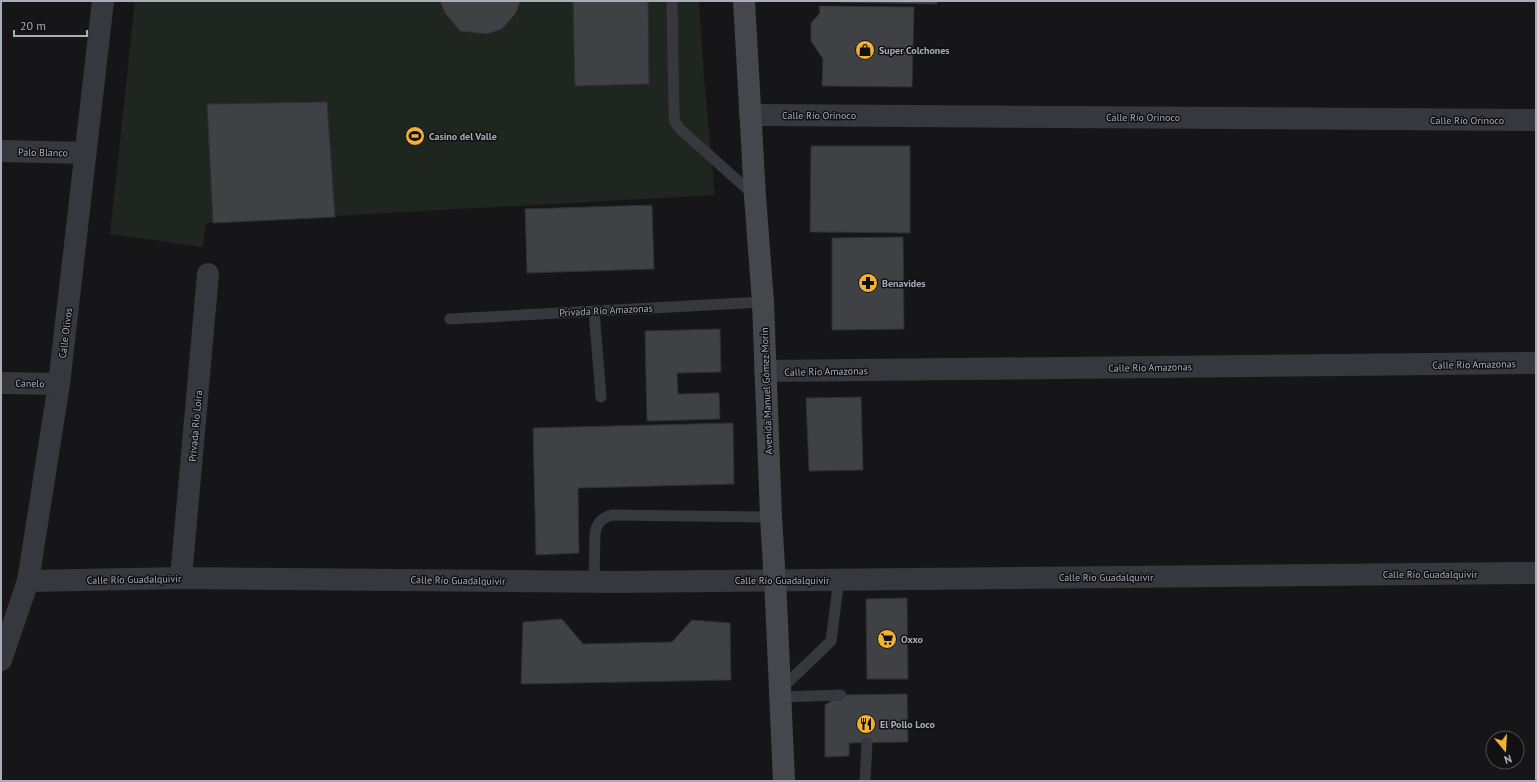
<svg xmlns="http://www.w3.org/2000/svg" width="1537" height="782" font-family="'PT Sans',sans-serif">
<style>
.green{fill:#1e261f}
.building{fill:#404145;stroke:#303034}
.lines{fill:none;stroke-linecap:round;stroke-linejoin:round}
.service{stroke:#37383d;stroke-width:11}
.minor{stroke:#37383d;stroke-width:22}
.tertiary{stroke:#37383d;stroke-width:22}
.secondary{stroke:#45474d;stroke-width:22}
.labels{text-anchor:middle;stroke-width:3;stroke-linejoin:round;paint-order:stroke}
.poi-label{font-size:10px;font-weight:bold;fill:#a8adb8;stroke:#111113;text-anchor:start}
.street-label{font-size:10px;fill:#a8adb8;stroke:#111113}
</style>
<rect width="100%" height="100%" fill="#161618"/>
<path class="green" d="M 135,1 L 699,1 L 704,77 L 715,195 L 206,223 L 203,247 L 110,234 Z"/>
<path class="building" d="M 440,1 L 520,1 L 516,13 L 502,29 L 487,34 L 460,31 L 445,13 Z
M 573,1 L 648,1 L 649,84 L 575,86 Z
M 839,1 L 937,1 L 937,4 L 839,2 Z
M 819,6 L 914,7 L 912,87 L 822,86 L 823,59 L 811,41 L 811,23 L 820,13 Z
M 327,102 L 335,217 L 213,223 L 207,104 Z
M 811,146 L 910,146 L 910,233 L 810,232 Z
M 652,205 L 654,269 L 527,273 L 525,209 Z
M 903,237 L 904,329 L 832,330 L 832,238 Z
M 720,329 L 721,372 L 677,373 L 678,394 L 719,393 L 720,419 L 647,421 L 645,331 Z
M 861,397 L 863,470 L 809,471 L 806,398 Z
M 733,423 L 734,484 L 578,488 L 579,553 L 536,555 L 533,428 Z
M 907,598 L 908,679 L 867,679 L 866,599 Z
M 562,619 L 583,644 L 672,642 L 692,620 L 730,623 L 731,680 L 521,684 L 523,622 Z
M 907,694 L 908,742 L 849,743 L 849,756 L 825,757 L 825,705 L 841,695 Z"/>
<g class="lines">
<path class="service" d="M 672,1 L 674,114 L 675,122 L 680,129 L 754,195
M 594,311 L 601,397
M 450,319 L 763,302
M 594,582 L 595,533 C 597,523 602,517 613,515 L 771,517
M 780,690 L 831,641 L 839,579
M 781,697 L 841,695
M 865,781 L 867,743"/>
<path class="minor" d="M 750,115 L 1536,120
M 1,151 L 85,153
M 1,383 L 59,384
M 181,578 L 208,274
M 28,581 L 181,578 L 616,582 L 1536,573
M 1,660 L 28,581 L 59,384 L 103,1"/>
<path class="tertiary" d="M 765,371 L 1536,363"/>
<path class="secondary" d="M 744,1 L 755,196 L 763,302 L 771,517 L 776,600 L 784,781"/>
</g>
<defs>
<g id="shop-disc" transform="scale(1)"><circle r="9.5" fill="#f2b134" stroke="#111113"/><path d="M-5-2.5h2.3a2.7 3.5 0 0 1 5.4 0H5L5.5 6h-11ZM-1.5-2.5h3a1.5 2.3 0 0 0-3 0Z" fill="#111"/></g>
<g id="stadium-disc" transform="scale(1)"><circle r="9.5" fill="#f2b134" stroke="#111113"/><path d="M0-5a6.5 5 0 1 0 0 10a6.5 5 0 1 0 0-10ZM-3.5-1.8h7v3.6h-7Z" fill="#111"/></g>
<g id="pharmacy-disc" transform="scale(1)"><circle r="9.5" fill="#f2b134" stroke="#111113"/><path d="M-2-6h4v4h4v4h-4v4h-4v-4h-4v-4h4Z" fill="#111"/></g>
<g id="supermarket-disc" transform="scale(1)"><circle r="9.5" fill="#f2b134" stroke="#111113"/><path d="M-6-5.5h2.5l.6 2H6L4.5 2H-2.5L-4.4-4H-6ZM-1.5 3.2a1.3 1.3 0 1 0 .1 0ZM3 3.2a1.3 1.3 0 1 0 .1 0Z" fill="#111"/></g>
<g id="restaurant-disc" transform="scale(1)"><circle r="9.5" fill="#f2b134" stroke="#111113"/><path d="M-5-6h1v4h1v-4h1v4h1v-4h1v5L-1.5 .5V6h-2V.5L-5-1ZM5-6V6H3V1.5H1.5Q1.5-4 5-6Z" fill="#111"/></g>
</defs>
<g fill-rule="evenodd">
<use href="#shop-disc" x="865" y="50"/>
<use href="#stadium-disc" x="415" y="136"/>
<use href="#pharmacy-disc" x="868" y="283"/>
<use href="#supermarket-disc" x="887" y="639"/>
<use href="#restaurant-disc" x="866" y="724"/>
</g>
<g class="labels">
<g class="poi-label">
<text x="879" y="54">Super Colchones</text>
<text x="429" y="140">Casino del Valle</text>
<text x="882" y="287">Benavides</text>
<text x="901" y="643">Oxxo</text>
<text x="880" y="728">El Pollo Loco</text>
</g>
<g class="street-label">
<text x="819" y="119">Calle Río Orinoco</text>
<text x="1143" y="121">Calle Río Orinoco</text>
<text x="1467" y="124">Calle Río Orinoco</text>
<text transform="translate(43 152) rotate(1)" y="4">Palo Blanco</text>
<text transform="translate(606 310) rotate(-3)" y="4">Privada Río Amazonas</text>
<text transform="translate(65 333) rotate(-83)" y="4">Calle Olivos</text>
<text transform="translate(1474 364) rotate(-1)" y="4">Calle Río Amazonas</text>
<text transform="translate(1150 367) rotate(-1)" y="4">Calle Río Amazonas</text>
<text transform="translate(826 371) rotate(-1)" y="4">Calle Río Amazonas</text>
<text transform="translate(30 383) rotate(1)" y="4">Canelo</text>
<text transform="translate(766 391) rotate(-92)" y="4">Avenida Manuel Gómez Morín</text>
<text transform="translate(195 426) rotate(-85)" y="4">Privada Río Loira</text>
<text x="1430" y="578">Calle Río Guadalquivir</text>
<text x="1106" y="581">Calle Río Guadalquivir</text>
<text transform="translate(134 579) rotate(-1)" y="4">Calle Río Guadalquivir</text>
<text transform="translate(458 580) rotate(1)" y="4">Calle Río Guadalquivir</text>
<text x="782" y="584">Calle Río Guadalquivir</text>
</g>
</g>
<rect width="1537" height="782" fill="none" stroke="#a8adb8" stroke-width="4"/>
<g transform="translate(1505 750) rotate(162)"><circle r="19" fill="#111113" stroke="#4d4f55"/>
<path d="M0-3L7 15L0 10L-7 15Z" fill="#f2b134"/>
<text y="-6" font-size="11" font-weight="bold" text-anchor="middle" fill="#a8adb8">N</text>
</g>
<path d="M14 30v6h73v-6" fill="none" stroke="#a8adb8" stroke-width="2"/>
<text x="20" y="30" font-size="12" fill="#a8adb8" stroke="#111113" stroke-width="3" paint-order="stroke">20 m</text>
</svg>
